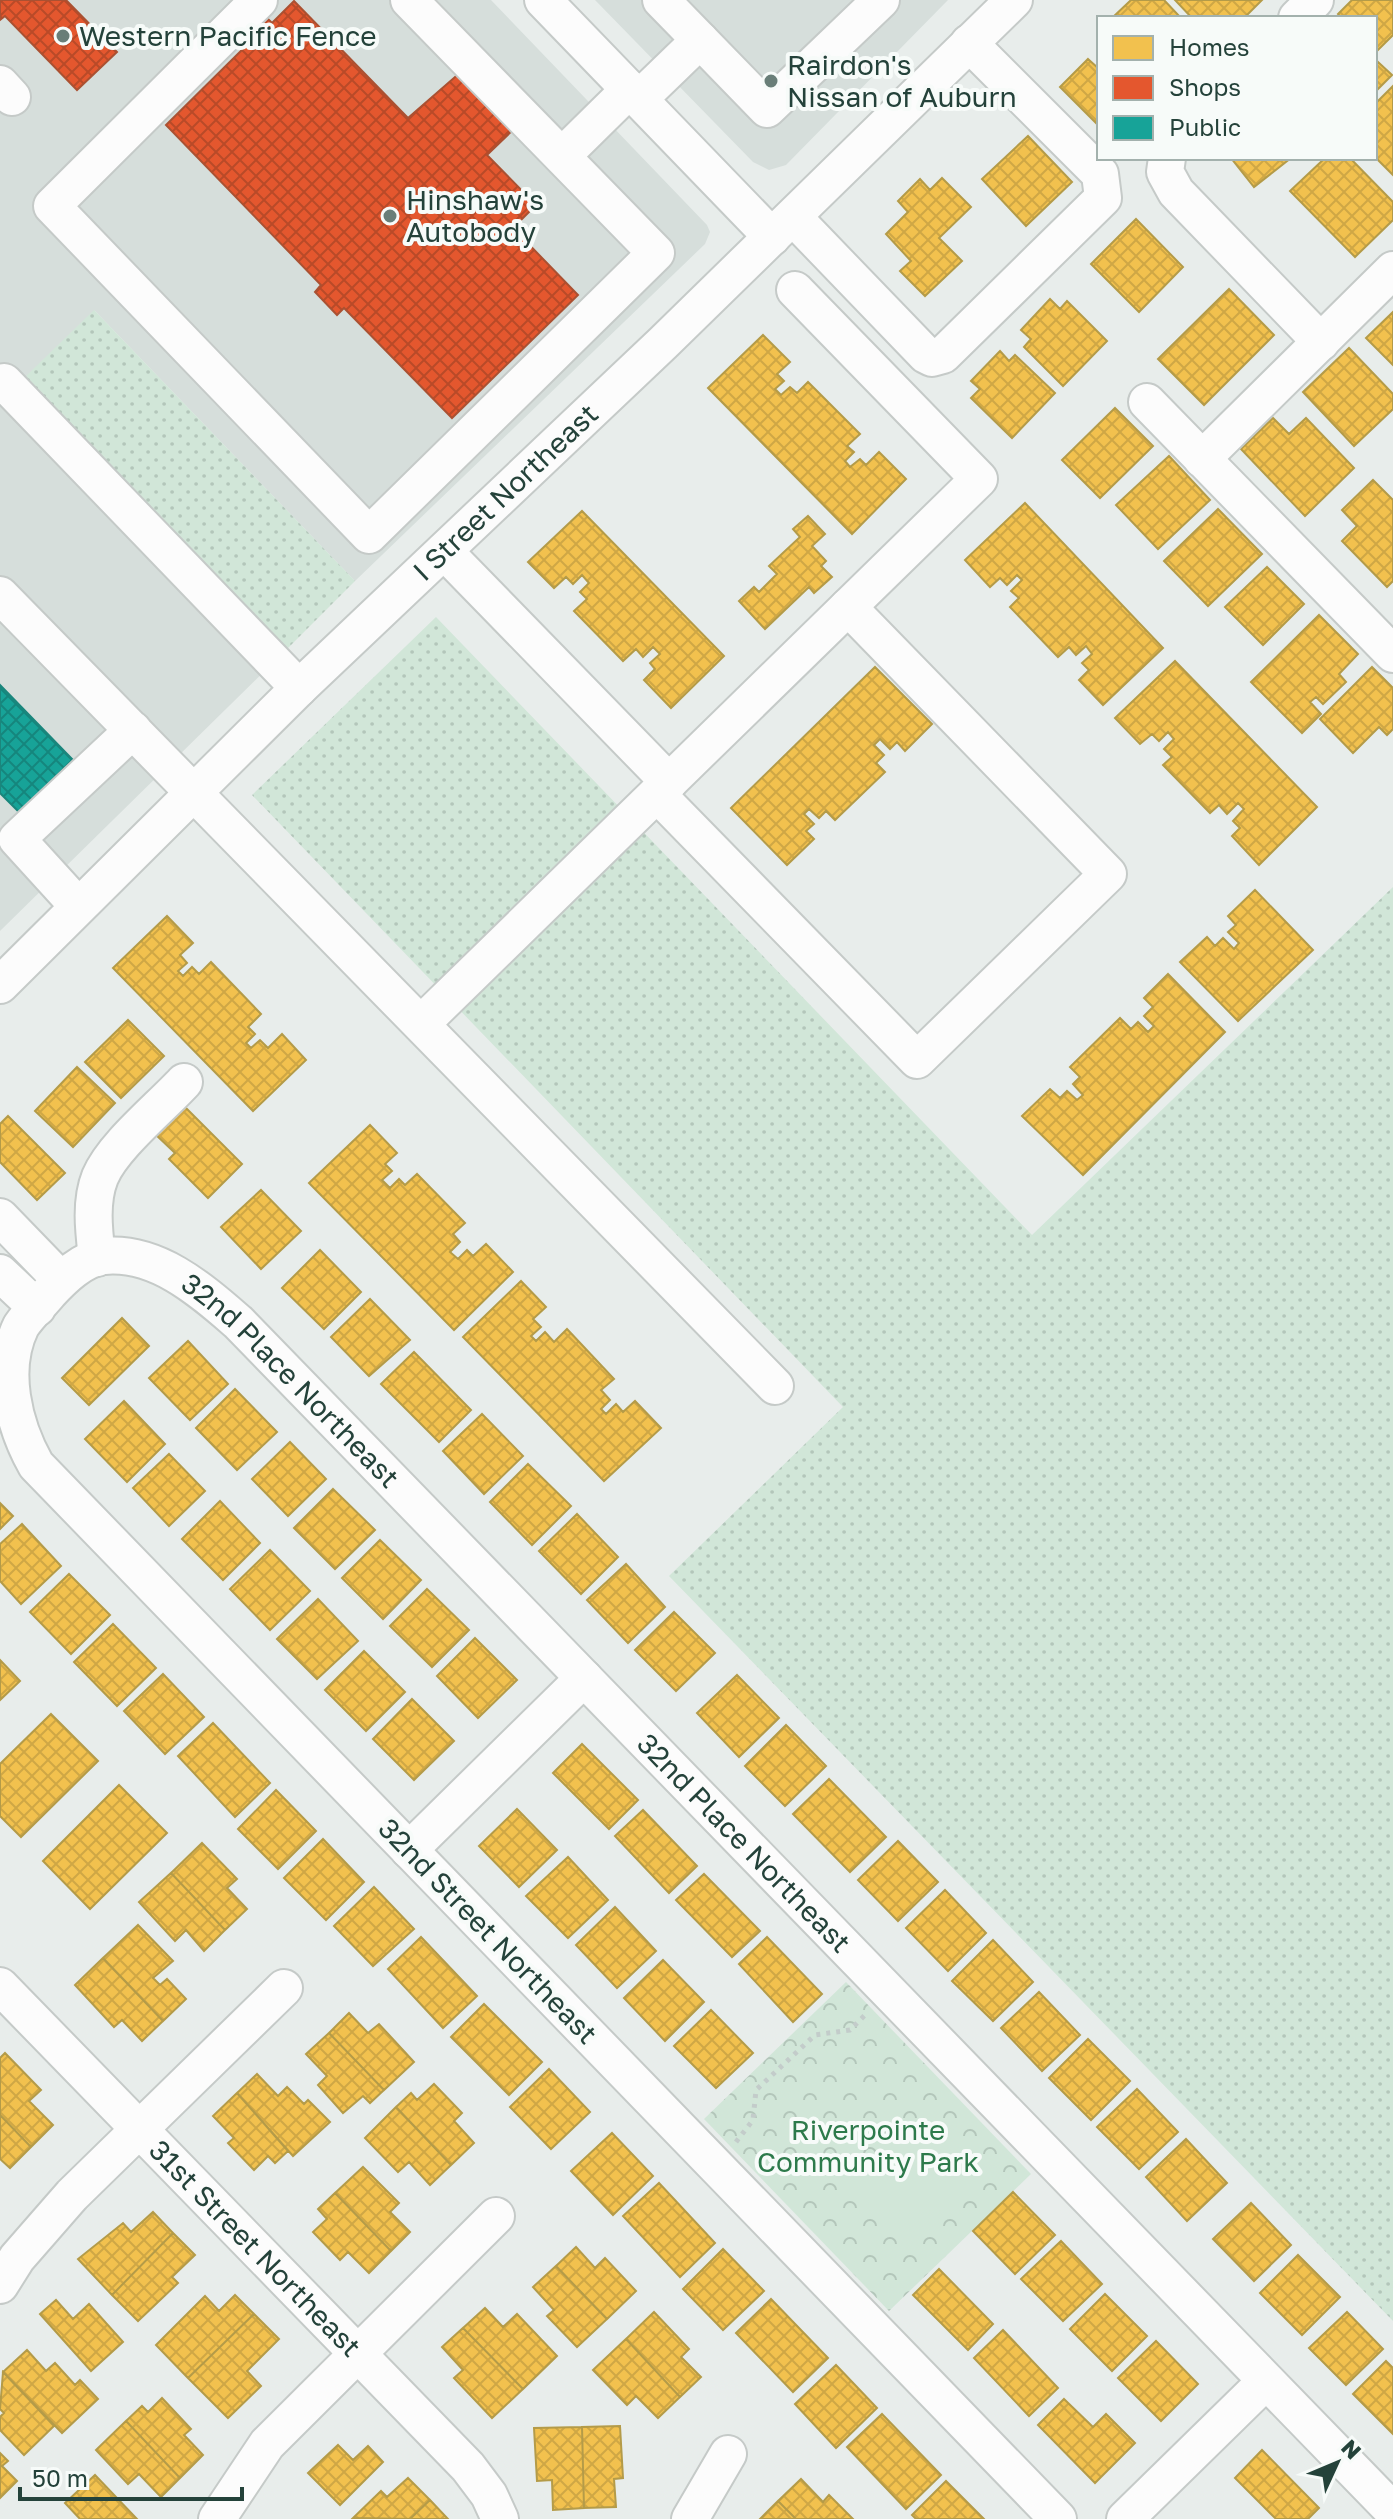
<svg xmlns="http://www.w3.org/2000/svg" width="1393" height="2519" font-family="'Golos Text',sans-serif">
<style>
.built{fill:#d6dedb}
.grass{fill:url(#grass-dots)}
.park{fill:url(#park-crowns)}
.pitch{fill:#d1e6d8}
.homes{fill:url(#homes-cross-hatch);stroke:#b49b48;stroke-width:2}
.shops{fill:url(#shops-cross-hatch);stroke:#aa5132;stroke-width:2}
.public{fill:url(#public-cross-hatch);stroke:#1b867c;stroke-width:2}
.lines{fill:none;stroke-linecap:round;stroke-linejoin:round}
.minor-casing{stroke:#c5cac8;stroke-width:40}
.path{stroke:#c3ccca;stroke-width:5;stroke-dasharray:4 6;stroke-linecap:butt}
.minor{stroke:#fcfcfc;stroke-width:36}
.poi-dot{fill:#697e78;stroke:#f7fbf9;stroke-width:3}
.labels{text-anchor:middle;stroke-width:8;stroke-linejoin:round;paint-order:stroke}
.poi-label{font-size:28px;fill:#24423a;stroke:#f7fbf9;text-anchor:start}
.street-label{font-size:28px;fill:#24423a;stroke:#f7fbf9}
.park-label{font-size:28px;fill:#2d7a4b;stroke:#f7fbf9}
</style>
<defs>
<pattern id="grass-dots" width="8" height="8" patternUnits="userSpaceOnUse" patternTransform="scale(2)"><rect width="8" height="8" fill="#d1e6d8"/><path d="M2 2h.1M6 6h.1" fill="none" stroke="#b3c6ba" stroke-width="1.8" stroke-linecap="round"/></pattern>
<pattern id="park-crowns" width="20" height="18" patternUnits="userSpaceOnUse" patternTransform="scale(2)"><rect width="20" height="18" fill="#d1e6d8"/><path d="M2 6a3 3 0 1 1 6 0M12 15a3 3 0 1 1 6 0" fill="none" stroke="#b3c6ba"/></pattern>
<pattern id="homes-cross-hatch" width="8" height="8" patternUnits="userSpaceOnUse" patternTransform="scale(2)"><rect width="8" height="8" fill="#f2c14e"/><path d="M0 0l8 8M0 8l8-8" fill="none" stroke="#cfa745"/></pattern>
<pattern id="shops-cross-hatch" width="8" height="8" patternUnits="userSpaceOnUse" patternTransform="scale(2)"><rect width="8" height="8" fill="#e4572e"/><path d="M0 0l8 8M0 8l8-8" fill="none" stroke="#b94a28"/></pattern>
<pattern id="public-cross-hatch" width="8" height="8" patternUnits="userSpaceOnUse" patternTransform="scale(2)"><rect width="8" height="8" fill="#17a398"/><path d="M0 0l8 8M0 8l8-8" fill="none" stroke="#15867d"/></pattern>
</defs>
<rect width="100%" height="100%" fill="#e8edeb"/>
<path class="built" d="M 0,0 L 491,0 L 707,225 L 710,232 L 705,244 L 355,581 L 94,310 L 284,652 L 0,931 Z
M 595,0 L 948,0 L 786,165 L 769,170 L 753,162 Z"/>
<path class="grass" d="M 94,310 L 355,581 L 284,652 L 22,380 Z
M 436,617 L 1032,1235 L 1393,887 L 1393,2321 L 669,1576 L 843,1407 L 252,795 Z"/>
<path class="park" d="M 846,1982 L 1031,2174 L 889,2311 L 704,2119 Z"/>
<path class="pitch" d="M 931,2115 L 988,2174 L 914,2246 L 857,2187 Z"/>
<path class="homes" d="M 1131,0 L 1164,0 L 1181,18 L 1112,18 Z
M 1175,0 L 1262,0 L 1244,18 L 1192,18 Z
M 1352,0 L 1393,0 L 1393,35 L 1376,52 L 1375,18 L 1342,18 L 1338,14 Z
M 1088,59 L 1099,69 L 1099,126 L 1060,87 Z
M 1378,62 L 1392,75 L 1375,92 L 1375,65 Z
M 1393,86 L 1393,175 L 1375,157 L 1375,104 Z
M 1028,136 L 1072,182 L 1026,226 L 982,179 Z
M 1231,158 L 1291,158 L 1254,187 Z
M 1325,158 L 1350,158 L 1393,202 L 1393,220 L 1355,257 L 1290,191 Z
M 942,178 L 971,207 L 939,238 L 962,261 L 925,296 L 900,271 L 911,261 L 886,234 L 908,212 L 898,201 L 920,179 L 930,190 Z
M 1136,219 L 1183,267 L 1139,312 L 1091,264 Z
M 1229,289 L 1274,335 L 1204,405 L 1158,359 Z
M 1050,299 L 1060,309 L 1067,301 L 1107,341 L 1063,386 L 1024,347 L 1031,339 L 1021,330 Z
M 1393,312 L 1393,365 L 1366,338 Z
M 763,335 L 790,362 L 777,374 L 784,381 L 775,389 L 781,395 L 790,387 L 797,393 L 808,382 L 860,434 L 847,446 L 854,452 L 845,461 L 850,467 L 860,459 L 866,465 L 879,452 L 906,479 L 852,534 L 708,388 Z
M 1349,348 L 1393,394 L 1393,409 L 1354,446 L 1303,392 Z
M 1000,351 L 1009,361 L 1015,355 L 1055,393 L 1012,438 L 971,398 L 980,389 L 971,381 Z
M 1115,408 L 1153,446 L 1100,498 L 1062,460 Z
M 1273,418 L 1289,434 L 1306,418 L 1354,468 L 1305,516 L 1241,449 Z
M 1169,456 L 1210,500 L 1158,549 L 1116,505 Z
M 1373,480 L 1393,500 L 1393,581 L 1387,587 L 1342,541 L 1357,526 L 1342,510 Z
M 1025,503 L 1163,648 L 1103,705 L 1079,680 L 1089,670 L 1082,663 L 1092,654 L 1086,646 L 1076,655 L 1069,647 L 1058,657 L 1010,607 L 1019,598 L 1011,591 L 1022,580 L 1017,575 L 1007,585 L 1000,578 L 990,587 L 965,560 Z
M 1218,509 L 1262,554 L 1208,606 L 1164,561 Z
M 582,511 L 724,656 L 671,708 L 644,680 L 655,669 L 650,663 L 660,654 L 653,647 L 643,657 L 636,649 L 623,661 L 574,611 L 587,599 L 580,592 L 589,583 L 582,575 L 573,584 L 566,577 L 554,588 L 528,562 Z
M 808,516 L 825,534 L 812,546 L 826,561 L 821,566 L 832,577 L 814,593 L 809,587 L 765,629 L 739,601 L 754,587 L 759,592 L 777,574 L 769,566 L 800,537 L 793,529 Z
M 1267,567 L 1304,604 L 1263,645 L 1225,607 Z
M 1319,615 L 1358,654 L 1339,674 L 1346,682 L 1323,704 L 1316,697 L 1310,702 L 1321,714 L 1302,733 L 1251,682 Z
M 1175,661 L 1317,807 L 1259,865 L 1232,836 L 1240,828 L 1233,821 L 1244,809 L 1238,803 L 1227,814 L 1219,805 L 1210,813 L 1163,765 L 1172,757 L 1164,749 L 1174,739 L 1168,732 L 1159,741 L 1152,734 L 1140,744 L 1115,718 Z
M 875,667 L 932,724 L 905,751 L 897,742 L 890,749 L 880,739 L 874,745 L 884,755 L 876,763 L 885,772 L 835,820 L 826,811 L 819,818 L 809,809 L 804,814 L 814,824 L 806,831 L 814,839 L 787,865 L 731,808 Z
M 1372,667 L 1393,688 L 1393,729 L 1387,735 L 1379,727 L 1353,753 L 1320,719 Z
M 1255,890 L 1313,950 L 1238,1021 L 1180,962 L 1207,937 L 1215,946 L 1223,938 L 1234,949 L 1239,943 L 1228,932 L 1236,925 L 1228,916 Z
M 167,916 L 193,943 L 180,955 L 187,963 L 178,971 L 183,976 L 192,967 L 199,974 L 211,962 L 261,1014 L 248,1027 L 255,1034 L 246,1043 L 251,1048 L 260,1040 L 268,1048 L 282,1034 L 306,1060 L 253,1111 L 113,968 Z
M 1168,974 L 1225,1032 L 1083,1175 L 1022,1116 L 1050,1089 L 1060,1098 L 1067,1091 L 1077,1100 L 1083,1095 L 1073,1084 L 1080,1077 L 1070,1067 L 1120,1018 L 1131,1029 L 1138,1022 L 1148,1032 L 1154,1026 L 1144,1016 L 1153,1007 L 1144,998 Z
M 128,1020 L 164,1056 L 121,1098 L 85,1062 Z
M 77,1067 L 115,1103 L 73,1147 L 35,1111 Z
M 184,1106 L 242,1164 L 208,1198 L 169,1159 L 175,1153 L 155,1134 Z
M 8,1116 L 65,1173 L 37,1200 L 0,1162 L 0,1124 Z
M 370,1125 L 397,1153 L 385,1164 L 392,1171 L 382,1180 L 390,1188 L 399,1179 L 405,1185 L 417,1174 L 465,1223 L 453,1234 L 460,1242 L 450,1252 L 458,1259 L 467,1250 L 473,1256 L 486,1244 L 513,1272 L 454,1330 L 309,1183 Z
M 261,1190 L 301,1231 L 261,1269 L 221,1227 Z
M 320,1250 L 361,1292 L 324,1329 L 282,1288 Z
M 521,1281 L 546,1307 L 533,1319 L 541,1327 L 531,1336 L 536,1341 L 545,1332 L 554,1342 L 567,1329 L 614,1379 L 601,1390 L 610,1400 L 601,1409 L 606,1414 L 616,1404 L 623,1412 L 635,1401 L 661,1428 L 604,1481 L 463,1337 Z
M 370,1299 L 410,1340 L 369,1376 L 331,1337 Z
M 122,1318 L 149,1346 L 89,1405 L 62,1378 Z
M 188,1341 L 228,1384 L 190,1420 L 149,1378 Z
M 414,1352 L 471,1410 L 439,1442 L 381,1384 Z
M 235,1389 L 277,1432 L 237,1470 L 196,1428 Z
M 124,1401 L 165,1444 L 127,1482 L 85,1439 Z
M 482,1414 L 523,1456 L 484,1494 L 443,1451 Z
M 290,1442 L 326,1479 L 288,1516 L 252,1479 Z
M 169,1454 L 205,1491 L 169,1526 L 133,1488 Z
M 528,1464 L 571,1506 L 532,1545 L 490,1502 Z
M 333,1489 L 375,1530 L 335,1569 L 294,1528 Z
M 220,1501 L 260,1543 L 223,1580 L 182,1539 Z
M 0,1503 L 13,1516 L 0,1529 Z
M 577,1514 L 618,1557 L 581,1594 L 539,1551 Z
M 22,1524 L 61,1566 L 21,1604 L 0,1581 L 0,1544 Z
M 380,1540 L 421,1580 L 383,1619 L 342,1578 Z
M 270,1550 L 310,1591 L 270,1630 L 230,1589 Z
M 626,1564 L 665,1607 L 628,1643 L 587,1600 Z
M 69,1574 L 110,1615 L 71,1654 L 30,1612 Z
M 427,1589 L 469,1630 L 432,1667 L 390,1626 Z
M 318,1599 L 358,1641 L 317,1679 L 277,1639 Z
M 674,1612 L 715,1653 L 676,1691 L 635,1650 Z
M 113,1624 L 156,1668 L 117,1706 L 74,1662 Z
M 475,1638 L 517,1680 L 478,1718 L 437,1676 Z
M 364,1651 L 405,1692 L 366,1731 L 325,1690 Z
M 0,1660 L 20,1681 L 0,1700 Z
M 163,1674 L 204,1717 L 165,1754 L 124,1711 Z
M 737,1675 L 779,1718 L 739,1757 L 697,1713 Z
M 412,1699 L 454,1741 L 414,1780 L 373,1739 Z
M 51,1714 L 98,1761 L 21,1837 L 0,1816 L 0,1764 Z
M 213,1723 L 270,1783 L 235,1817 L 178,1756 Z
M 786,1725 L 826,1766 L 785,1806 L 745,1766 Z
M 582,1744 L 638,1800 L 609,1829 L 553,1773 Z
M 829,1779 L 886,1837 L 850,1872 L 793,1814 Z
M 119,1785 L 167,1833 L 90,1909 L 43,1861 Z
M 276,1790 L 316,1831 L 278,1869 L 238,1829 Z
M 517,1809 L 557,1850 L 519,1887 L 479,1846 Z
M 643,1810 L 697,1866 L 669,1893 L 615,1836 Z
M 323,1839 L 364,1882 L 326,1920 L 284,1878 Z
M 898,1841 L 938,1882 L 898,1921 L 858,1880 Z
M 202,1843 L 237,1879 L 227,1888 L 247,1909 L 225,1930 L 171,1873 Z
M 568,1857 L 608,1900 L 568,1938 L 526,1896 Z
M 171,1873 L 225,1930 L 204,1951 L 186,1930 L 175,1941 L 139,1902 Z
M 704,1874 L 760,1931 L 732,1957 L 676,1900 Z
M 374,1887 L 414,1929 L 373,1966 L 334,1926 Z
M 945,1890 L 986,1933 L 948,1971 L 906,1928 Z
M 615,1907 L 656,1951 L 617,1988 L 576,1945 Z
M 138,1925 L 173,1961 L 153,1978 L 160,1985 L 167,1979 L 186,1999 L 163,2021 L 103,1958 Z
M 421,1937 L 477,1996 L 443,2028 L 388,1969 Z
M 767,1937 L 822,1994 L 793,2022 L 739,1964 Z
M 993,1940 L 1033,1982 L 993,2021 L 952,1981 Z
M 103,1958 L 163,2021 L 142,2041 L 122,2020 L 114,2027 L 75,1985 Z
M 663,1960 L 704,2002 L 665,2041 L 624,1998 Z
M 1039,1992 L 1080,2035 L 1042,2071 L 1001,2028 Z
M 484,2004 L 542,2062 L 509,2095 L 451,2037 Z
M 711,2010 L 753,2053 L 716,2088 L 674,2046 Z
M 349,2013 L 368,2033 L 379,2024 L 414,2062 L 384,2090 L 329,2033 Z
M 329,2033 L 384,2090 L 370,2103 L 363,2096 L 343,2113 L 318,2085 L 327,2076 L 306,2054 Z
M 1088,2039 L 1130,2081 L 1091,2120 L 1049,2078 Z
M 5,2053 L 41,2090 L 29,2101 L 53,2125 L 31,2147 L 0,2115 L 0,2058 Z
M 549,2069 L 590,2112 L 551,2149 L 510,2107 Z
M 257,2074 L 278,2096 L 287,2087 L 304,2104 L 308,2100 L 330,2122 L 293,2156 L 237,2093 Z
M 434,2084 L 462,2113 L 454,2121 L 474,2143 L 451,2165 L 396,2107 L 411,2093 L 417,2100 Z
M 1137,2089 L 1178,2132 L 1139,2169 L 1097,2127 Z
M 237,2093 L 288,2151 L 275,2163 L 268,2156 L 254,2170 L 228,2143 L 234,2138 L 213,2116 Z
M 396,2107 L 451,2165 L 430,2185 L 409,2162 L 398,2172 L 365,2138 Z
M 0,2115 L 31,2147 L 10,2168 L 0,2159 Z
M 612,2133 L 653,2176 L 613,2215 L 571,2171 Z
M 1186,2139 L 1227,2183 L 1187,2221 L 1146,2177 Z
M 363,2167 L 399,2203 L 390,2212 L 410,2232 L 391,2251 L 335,2193 Z
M 659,2183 L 715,2243 L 680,2277 L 623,2216 Z
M 1013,2192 L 1055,2235 L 1015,2274 L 973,2231 Z
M 335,2193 L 391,2251 L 369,2273 L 348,2252 L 340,2260 L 313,2232 L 327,2219 L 318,2209 Z
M 1251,2203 L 1291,2245 L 1254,2281 L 1213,2239 Z
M 153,2212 L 173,2233 L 112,2295 L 78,2259 L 123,2223 L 131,2232 Z
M 173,2233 L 195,2255 L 172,2277 L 178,2283 L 138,2321 L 112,2295 Z
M 1061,2241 L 1102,2284 L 1063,2321 L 1021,2279 Z
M 576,2247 L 595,2268 L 605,2258 L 636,2291 L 607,2319 L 556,2266 Z
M 723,2249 L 764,2291 L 723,2330 L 683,2289 Z
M 1298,2255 L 1340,2297 L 1302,2335 L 1260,2293 Z
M 556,2266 L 607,2319 L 577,2347 L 547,2316 L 554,2310 L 533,2287 Z
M 939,2269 L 993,2324 L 968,2350 L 913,2295 Z
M 1105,2294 L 1147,2336 L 1112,2371 L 1070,2329 Z
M 235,2295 L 254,2314 L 188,2378 L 156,2345 L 205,2296 L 219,2311 Z
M 771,2299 L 828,2358 L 793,2392 L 736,2333 Z
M 56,2300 L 73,2319 L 89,2304 L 123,2342 L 91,2371 L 40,2314 Z
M 485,2308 L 503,2327 L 517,2314 L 557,2356 L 523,2389 L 463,2328 Z
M 654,2312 L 689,2349 L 681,2357 L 701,2377 L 680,2397 L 626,2339 Z
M 1347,2312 L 1383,2349 L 1346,2385 L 1309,2348 Z
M 254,2314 L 279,2339 L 247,2371 L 261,2386 L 228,2418 L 188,2378 Z
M 463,2328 L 523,2389 L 492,2418 L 454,2378 L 463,2370 L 442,2347 Z
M 1003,2330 L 1058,2388 L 1029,2416 L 974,2358 Z
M 626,2339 L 680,2397 L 658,2418 L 636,2396 L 627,2405 L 593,2370 Z
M 1156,2341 L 1198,2384 L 1161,2421 L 1118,2378 Z
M 27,2350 L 46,2371 L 55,2363 L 75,2385 L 80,2380 L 98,2399 L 62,2433 L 3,2372 Z
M 1386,2361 L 1393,2368 L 1393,2434 L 1353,2394 Z
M 836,2365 L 877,2408 L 836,2448 L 795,2404 Z
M 3,2372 L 54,2426 L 24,2455 L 0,2430 L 0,2417 L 4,2413 L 0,2409 Z
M 162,2398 L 191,2429 L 184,2435 L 203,2455 L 180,2478 L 126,2421 L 142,2406 L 148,2412 Z
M 1064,2399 L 1093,2427 L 1106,2414 L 1135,2443 L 1095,2483 L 1038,2425 Z
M 882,2414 L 941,2475 L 906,2509 L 847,2447 Z
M 126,2421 L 180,2478 L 161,2497 L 139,2474 L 128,2484 L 96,2450 Z
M 620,2426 L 623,2478 L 614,2479 L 616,2507 L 584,2508 L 582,2427 Z
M 582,2427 L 584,2508 L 553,2510 L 552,2480 L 537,2481 L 534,2428 Z
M 338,2445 L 353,2460 L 368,2446 L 383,2462 L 340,2505 L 308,2473 Z
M 1262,2450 L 1319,2508 L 1308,2519 L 1276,2519 L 1235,2478 Z
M 0,2453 L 8,2461 L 2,2466 L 17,2481 L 0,2498 Z
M 95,2475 L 137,2519 L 80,2519 L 65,2503 Z
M 408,2478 L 430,2500 L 410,2519 L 353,2518 L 381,2491 L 387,2497 Z
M 801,2479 L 823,2502 L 829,2495 L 853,2519 L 796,2519 L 778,2501 Z
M 946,2481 L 984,2519 L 916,2519 L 912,2515 Z
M 430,2500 L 448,2519 L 410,2519 Z
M 778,2501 L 796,2519 L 760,2519 Z"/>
<path class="shops" d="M 0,0 L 66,0 L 117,52 L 77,90 L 5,16 L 0,20 Z
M 294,1 L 408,118 L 463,70 L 518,125 L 487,155 L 536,205 L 513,228 L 578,295 L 452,418 L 344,308 L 337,315 L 315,292 L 321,285 L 166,125 L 254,38 L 247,31 L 264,15 L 272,23 Z"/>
<path class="public" d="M 0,685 L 73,760 L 19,812 L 0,793 Z"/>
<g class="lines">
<g class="minor-casing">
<g id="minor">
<path d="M 259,0 L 52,206 L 369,535 L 656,253 L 409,0"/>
<path d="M 543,0 L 772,237"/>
<path d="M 661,0 L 700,40"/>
<path d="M 1297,18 L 1315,0"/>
<path d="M 0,84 L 12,97"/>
<path d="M 639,99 L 700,40 L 767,109 L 881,0"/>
<path d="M 562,156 L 630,89"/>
<path d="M 1167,158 L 1165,172 L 1176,192 L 1321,342"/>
<path d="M 793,217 L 926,355 L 932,358 L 943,355 L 1103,198 L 1100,174 L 969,43"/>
<path d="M 4,382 L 299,688"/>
<path d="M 1147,402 L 1393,654"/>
<path d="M 1202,459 L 1393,270"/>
<path d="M 444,551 L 669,782"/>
<path d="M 0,595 L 775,1386"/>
<path d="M 657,794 L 917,1060 L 1108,874 L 848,607"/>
<path d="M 78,906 L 17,839 L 133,730"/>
<path id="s1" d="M 0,985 L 299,688 L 663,343 L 1014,0"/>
<path d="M 421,1024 L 979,479 L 795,290"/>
<path d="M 0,1217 L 61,1280"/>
<path d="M 97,1258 C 94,1232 90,1202 100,1177 C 113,1146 160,1108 184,1082"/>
<path d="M 0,1273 L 37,1308"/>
<path d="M 409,1850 L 584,1678"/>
<path id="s2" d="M 0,1986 L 468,2467 L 489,2495 L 500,2519"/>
<path d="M 0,2285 L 17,2258 L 72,2195 L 284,1988"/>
<path d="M 217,2519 L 267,2444 L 496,2216"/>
<path d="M 690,2519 L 728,2454"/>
<path id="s3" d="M 1058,2519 L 36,1465 C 13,1424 0,1369 21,1326 C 29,1314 40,1304 49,1293 C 63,1278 82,1259 104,1256 C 157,1251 201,1290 238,1322 L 1393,2511"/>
<path d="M 1125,2519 L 1266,2381"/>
</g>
</g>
<path class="path" d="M 736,2142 L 753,2120 L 756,2090 L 815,2035 L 850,2030 L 868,2012"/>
<use href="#minor" class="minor"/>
</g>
<g class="poi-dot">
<circle cx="63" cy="36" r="8"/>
<circle cx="771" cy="81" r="8"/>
<circle cx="390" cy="216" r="8"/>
</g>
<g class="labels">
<g class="poi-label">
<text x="79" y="46">Western Pacific Fence</text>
<text x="787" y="75">Rairdon's<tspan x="787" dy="32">Nissan of Auburn</tspan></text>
<text x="406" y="210">Hinshaw's<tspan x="406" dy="32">Autobody</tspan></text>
</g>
<g class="street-label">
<text dy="10" stroke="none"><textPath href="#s1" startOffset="706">I Street Northeast</textPath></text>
<text dy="10" stroke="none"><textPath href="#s3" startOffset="1956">32nd Place Northeast</textPath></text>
<text dy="10" stroke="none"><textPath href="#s3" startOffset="2604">32nd Place Northeast</textPath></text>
<text transform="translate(488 1931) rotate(46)" y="10">32nd Street Northeast</text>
<text dy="10" stroke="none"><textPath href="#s2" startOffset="366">31st Street Northeast</textPath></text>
</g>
<g class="park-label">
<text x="868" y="2140">Riverpointe<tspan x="868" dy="32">Community Park</tspan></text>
</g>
</g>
<rect x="1097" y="16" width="280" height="144" fill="#f7fbf9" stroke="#a3b1ad" stroke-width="2"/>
<rect x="1113" y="36" width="40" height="24" fill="#f2c14e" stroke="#a3b1ad" stroke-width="2"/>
<text x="1169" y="56" font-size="24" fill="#24423a">Homes</text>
<rect x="1113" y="76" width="40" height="24" fill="#e4572e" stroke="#a3b1ad" stroke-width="2"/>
<text x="1169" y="96" font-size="24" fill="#24423a">Shops</text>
<rect x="1113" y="116" width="40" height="24" fill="#17a398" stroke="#a3b1ad" stroke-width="2"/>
<text x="1169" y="136" font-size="24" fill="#24423a">Public</text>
<g transform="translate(1337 2463) rotate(46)" stroke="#f7fbf9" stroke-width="6" paint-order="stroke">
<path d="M0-6L14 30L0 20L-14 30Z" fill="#24423a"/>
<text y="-12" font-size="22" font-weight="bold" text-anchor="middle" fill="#24423a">N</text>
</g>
<path d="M20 2487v12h222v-12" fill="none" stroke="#24423a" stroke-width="4"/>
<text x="32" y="2487" font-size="24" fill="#24423a" stroke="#f7fbf9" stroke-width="6" paint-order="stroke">50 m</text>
</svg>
